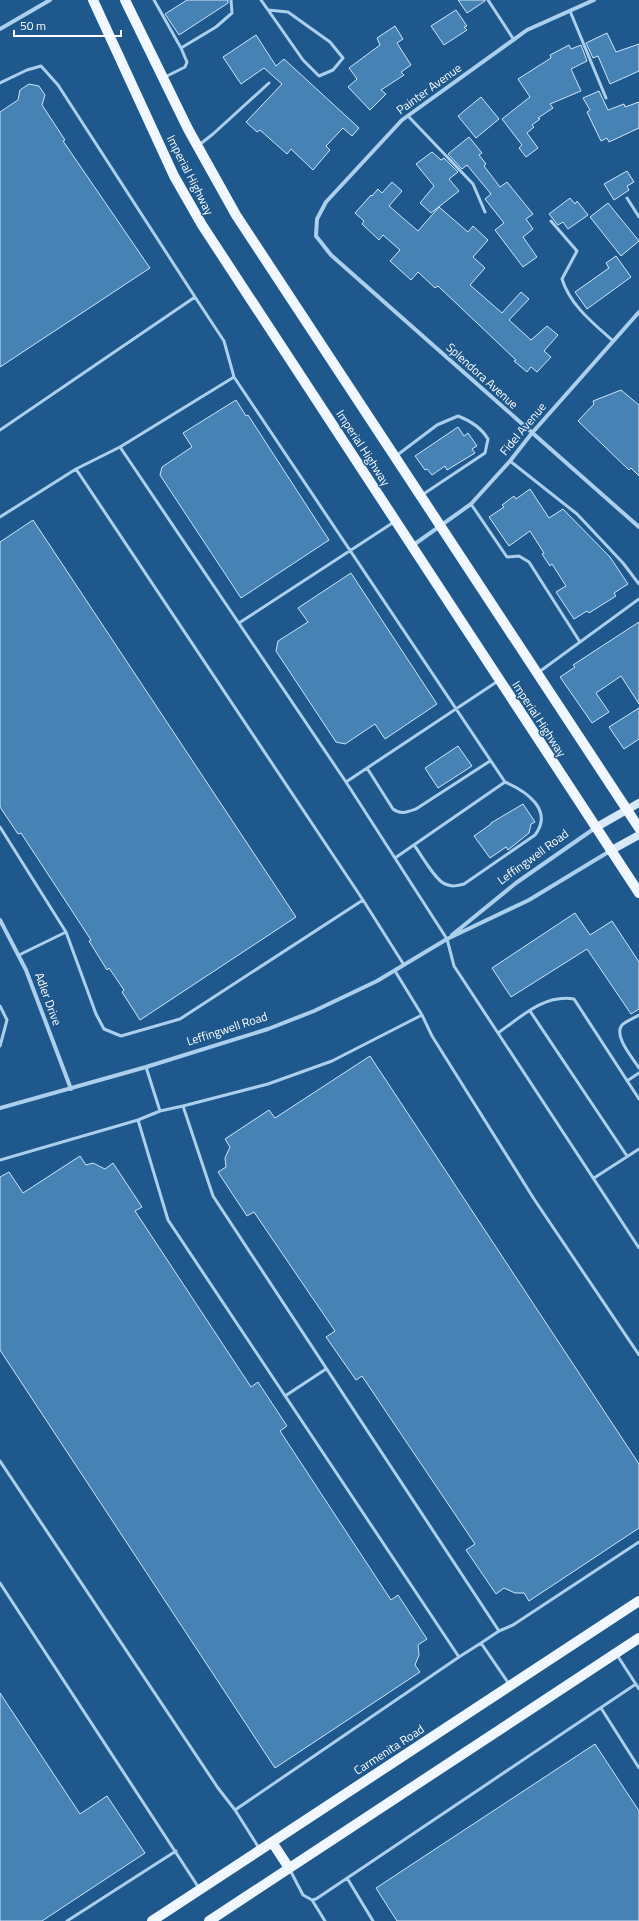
<svg xmlns="http://www.w3.org/2000/svg" width="639" height="1921" font-family="'Titillium Web',sans-serif">
<style>
.building{fill:#4682b4;stroke:#d0e6f9}
.lines{fill:none;stroke-linecap:round;stroke-linejoin:round}
.lane{stroke:#abcfec;stroke-width:3}
.street{stroke:#abcfec;stroke-width:4}
.secondary{stroke:#d7e9f9;stroke-width:8}
.primary{stroke:#f0f7ff;stroke-width:10}
.labels{text-anchor:middle;stroke-width:3;stroke-linejoin:round;paint-order:stroke}
.street-label{font-size:12px;fill:#fff;stroke:#1e588c}
</style>
<rect width="100%" height="100%" fill="#1e588c"/>
<path class="building" d="M 187,0 L 228,0 L 228,3 L 179,35 L 165,14 Z
M 458,0 L 485,0 L 485,1 L 467,13 Z
M 456,10 L 467,26 L 464,27 L 467,30 L 444,45 L 431,26 Z
M 395,26 L 403,39 L 397,43 L 411,65 L 401,72 L 404,75 L 381,90 L 386,94 L 370,110 L 348,87 L 357,79 L 349,68 L 380,45 L 377,38 Z
M 607,33 L 616,52 L 639,44 L 639,71 L 610,84 L 598,56 L 593,58 L 586,43 Z
M 256,35 L 276,66 L 284,59 L 359,128 L 352,136 L 343,128 L 341,130 L 326,146 L 330,150 L 313,170 L 291,149 L 287,154 L 260,130 L 257,132 L 246,122 L 282,84 L 264,68 L 241,84 L 223,57 Z
M 569,45 L 571,49 L 581,45 L 587,61 L 571,69 L 581,91 L 550,104 L 553,108 L 538,118 L 540,119 L 532,125 L 534,127 L 527,133 L 538,148 L 526,157 L 519,148 L 522,145 L 502,119 L 530,97 L 518,79 L 551,58 L 550,55 Z
M 29,84 L 39,86 L 45,95 L 42,105 L 65,140 L 63,141 L 150,268 L 0,367 L 0,112 L 18,100 L 20,90 Z
M 599,91 L 608,110 L 624,104 L 625,107 L 639,102 L 639,128 L 609,142 L 607,138 L 601,141 L 587,112 L 590,110 L 583,98 Z
M 481,97 L 499,119 L 476,138 L 458,116 Z
M 469,137 L 482,153 L 479,155 L 486,164 L 484,166 L 500,187 L 507,182 L 533,214 L 526,219 L 533,229 L 523,237 L 537,257 L 523,267 L 495,230 L 504,223 L 485,199 L 491,194 L 467,165 L 462,169 L 448,154 Z
M 432,152 L 441,160 L 444,158 L 458,172 L 449,179 L 459,191 L 431,213 L 420,203 L 434,186 L 416,164 Z
M 627,171 L 634,182 L 627,186 L 629,190 L 614,200 L 604,184 Z
M 392,182 L 402,191 L 389,206 L 418,231 L 439,207 L 468,232 L 473,226 L 488,240 L 473,257 L 485,268 L 470,285 L 502,313 L 521,292 L 529,299 L 509,320 L 531,340 L 547,326 L 558,335 L 544,351 L 551,357 L 537,372 L 531,367 L 527,372 L 514,361 L 516,360 L 438,286 L 435,288 L 418,272 L 411,280 L 390,261 L 400,250 L 383,235 L 379,240 L 362,224 L 364,221 L 355,213 L 371,195 L 372,196 L 378,189 L 382,193 Z
M 570,198 L 575,204 L 577,201 L 588,215 L 568,229 L 563,222 L 558,225 L 549,214 Z
M 608,203 L 639,241 L 621,256 L 590,217 Z
M 616,256 L 631,277 L 587,309 L 575,292 L 609,268 L 606,263 Z
M 621,390 L 639,405 L 639,476 L 631,468 L 629,470 L 578,421 L 594,404 L 593,401 Z
M 236,400 L 246,416 L 248,415 L 329,540 L 241,598 L 160,475 L 162,467 L 192,447 L 183,433 Z
M 458,427 L 464,436 L 468,433 L 477,446 L 472,449 L 475,453 L 447,470 L 445,466 L 432,475 L 427,469 L 425,470 L 415,456 Z
M 530,489 L 549,518 L 563,509 L 610,557 L 628,584 L 614,593 L 616,596 L 589,613 L 587,611 L 574,619 L 556,592 L 566,586 L 552,564 L 550,566 L 542,554 L 544,553 L 530,531 L 509,546 L 489,517 L 504,507 L 502,505 L 514,496 L 516,499 Z
M 33,520 L 296,917 L 140,1020 L 122,992 L 124,990 L 109,968 L 107,970 L 89,941 L 91,940 L 21,833 L 18,834 L 0,807 L 0,542 Z
M 351,573 L 437,704 L 385,739 L 375,724 L 345,744 L 336,742 L 276,651 L 278,641 L 308,622 L 298,608 Z
M 639,622 L 639,704 L 621,676 L 596,693 L 609,712 L 592,723 L 560,677 L 575,667 L 573,665 Z
M 639,708 L 639,739 L 624,749 L 609,727 Z
M 458,746 L 472,766 L 438,788 L 425,768 Z
M 523,804 L 535,822 L 531,824 L 529,833 L 508,850 L 506,847 L 490,858 L 474,836 L 491,824 L 491,823 Z
M 575,913 L 590,935 L 612,921 L 639,962 L 639,1009 L 631,1014 L 587,949 L 511,997 L 492,968 Z
M 370,1056 L 639,1464 L 639,1528 L 529,1601 L 524,1593 L 515,1593 L 504,1588 L 496,1594 L 466,1550 L 475,1544 L 362,1376 L 356,1380 L 326,1337 L 335,1331 L 254,1212 L 247,1216 L 218,1172 L 226,1167 L 225,1158 L 230,1147 L 225,1139 L 269,1110 L 275,1118 Z
M 80,1156 L 86,1165 L 93,1163 L 105,1169 L 113,1163 L 142,1207 L 135,1211 L 251,1387 L 258,1382 L 287,1426 L 280,1431 L 391,1600 L 398,1595 L 427,1639 L 418,1645 L 419,1655 L 415,1665 L 420,1672 L 275,1768 L 0,1350 L 0,1177 L 9,1172 L 23,1193 Z
M 0,1693 L 80,1814 L 107,1796 L 145,1853 L 42,1921 L 0,1921 Z
M 595,1744 L 639,1811 L 639,1921 L 397,1921 L 376,1888 Z"/>
<g class="lines">
<path class="lane" d="M 154,0 L 181,48
M 261,0 L 303,60 L 319,76 L 333,70 L 343,58 L 330,42 L 288,12 L 268,10
M 488,0 L 514,40
M 570,11 L 606,98
M 165,77 L 185,67 L 187,62 L 181,48 L 216,27 L 232,13 L 231,0
M 0,83 L 27,70 L 41,66 L 58,85 L 195,297
M 408,116 L 473,184 L 485,212
M 199,145 L 213,134 L 269,83
M 627,198 L 639,217
M 551,221 L 577,251 L 562,279 C 570,305 593,323 613,341
M 0,430 L 195,297 L 224,341 L 234,377 L 505,782 L 395,858
M 120,447 L 234,377
M 396,456 L 437,425 L 458,416 C 471,421 481,427 488,439 L 485,453 L 422,495
M 510,461 L 577,514 L 623,563 L 639,584
M 76,469 L 363,900
M 471,504 L 507,557 L 519,556 L 529,562 L 580,642
M 0,517 L 76,469 L 120,447 L 346,782
M 239,623 L 394,522
M 539,672 L 639,599
M 498,681 L 346,782 L 447,939 L 454,966 L 639,1248
M 367,768 L 393,809 C 401,815 407,812 416,809 L 490,761
M 0,827 L 66,932
M 414,845 C 421,854 435,880 445,884 C 452,887 457,886 464,884 L 535,835 C 554,810 526,791 505,782
M 19,955 L 66,932 L 96,1014 L 104,1029 L 121,1036 L 180,1019 L 363,900 L 404,965
M 0,1006 L 7,1020 L 0,1046
M 530,1011 L 627,1156
M 422,1015 L 432,1036 L 534,1199 L 639,1355
M 639,1015 C 634,1018 626,1021 622,1025 C 613,1036 633,1058 639,1068
M 498,1033 C 521,1017 544,994 574,999 L 639,1099
M 146,1067 L 160,1111 L 138,1120 L 168,1220 L 459,1657 L 481,1643 L 509,1684
M 627,1081 L 639,1073
M 183,1106 L 268,1084 L 332,1061 L 422,1015 L 395,971
M 160,1111 L 183,1106 L 213,1196 L 499,1631 L 481,1643
M 0,1160 L 138,1120
M 594,1178 L 639,1149
M 285,1396 L 326,1369
M 0,1461 L 218,1788 L 235,1810
M 0,1583 L 199,1888
M 499,1631 L 513,1625 L 639,1542
M 617,1655 L 639,1689
M 601,1708 L 639,1768
M 259,1848 L 235,1810 L 459,1657
M 290,1870 L 303,1895 L 312,1900 L 316,1899 L 636,1684
M 347,1878 L 373,1921
M 312,1900 L 325,1921
M 67,1921 L 176,1851"/>
<path class="street" d="M 594,0 L 527,30 L 402,120 L 326,202 L 317,219 L 316,236 L 331,255 L 639,527
M 0,29 L 50,0
M 412,546 L 471,504 L 480,494 L 510,461 L 532,433 L 639,312
M 0,920 L 26,970 L 71,1089
M 452,935 L 516,883 L 595,828
M 0,1108 L 146,1067 L 268,1029 L 314,1011 L 377,981 L 447,939 L 529,900 L 610,851"/>
<path class="secondary" d="M 595,828 L 639,803
M 610,851 L 639,835"/>
<path class="primary" d="M 93,0 L 174,176 L 202,225 L 639,893
M 125,0 L 188,129 L 236,215 L 639,828
M 272,1842 L 289,1868
M 152,1921 L 639,1601
M 209,1921 L 639,1638"/>
</g>
<g class="labels">
<g class="street-label">
<text transform="translate(429 89) rotate(-36)" y="4">Painter Avenue</text>
<text transform="translate(190 175) rotate(63)" y="4">Imperial Highway</text>
<text transform="translate(482 376) rotate(42)" y="4">Splendora Avenue</text>
<text transform="translate(523 429) rotate(-50)" y="4">Fidel Avenue</text>
<text transform="translate(363 448) rotate(57)" y="4">Imperial Highway</text>
<text transform="translate(539 719) rotate(57)" y="4">Imperial Highway</text>
<text transform="translate(533 857) rotate(-36)" y="4">Leffingwell Road</text>
<text transform="translate(48 999) rotate(70)" y="4">Adler Drive</text>
<text transform="translate(227 1029) rotate(-18)" y="4">Leffingwell Road</text>
<text transform="translate(389 1750) rotate(-33)" y="4">Carmenita Road</text>
</g>
</g>
<path d="M14 30v6h107v-6" fill="none" stroke="#ffffff" stroke-width="2"/>
<text x="20" y="30" font-size="12" fill="#ffffff" stroke="#1e588c" stroke-width="3" paint-order="stroke">50 m</text>
</svg>
